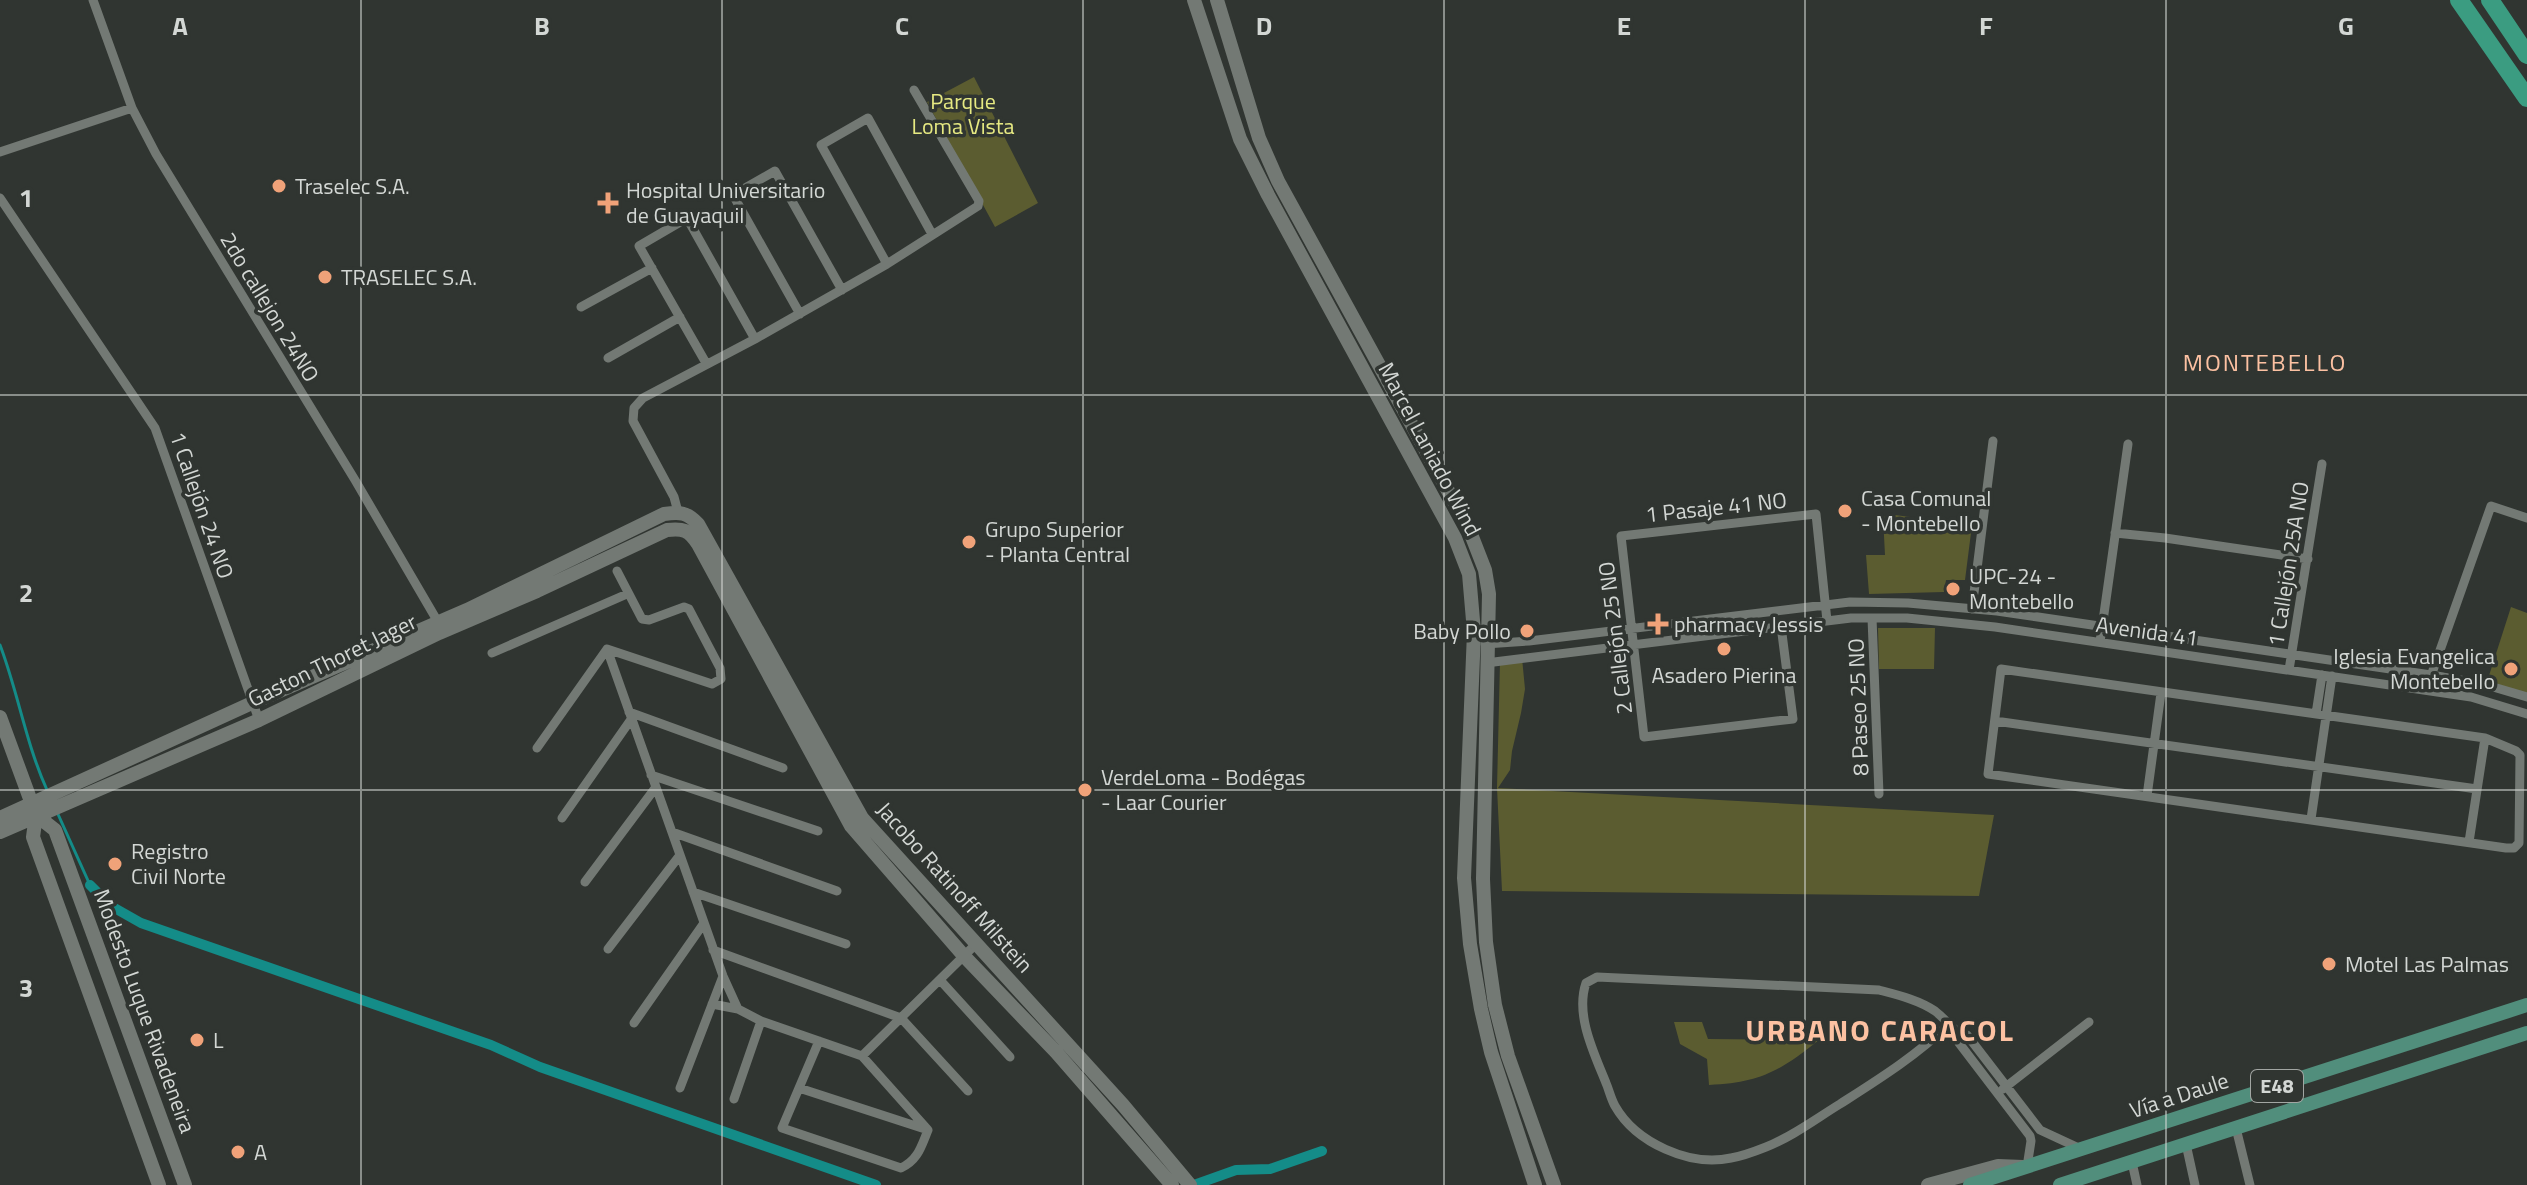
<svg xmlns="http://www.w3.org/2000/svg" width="2527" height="1185" font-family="'Titillium Web',sans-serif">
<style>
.green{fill:#5b5c30}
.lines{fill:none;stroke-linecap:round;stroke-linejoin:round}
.stream{stroke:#148c88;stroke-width:3}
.canal{stroke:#148c88;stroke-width:10}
.street{stroke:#737974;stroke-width:9}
.secondary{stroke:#737974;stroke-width:14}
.primary{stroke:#518e7c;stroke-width:14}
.highway{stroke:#3b9c81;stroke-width:18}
.grid{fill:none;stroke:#d3d7d4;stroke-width:2;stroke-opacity:0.55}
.poi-dot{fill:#f0a279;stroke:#303531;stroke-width:3}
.labels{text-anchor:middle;stroke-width:7;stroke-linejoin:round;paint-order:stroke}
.shield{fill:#303531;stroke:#a2a6a3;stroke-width:2}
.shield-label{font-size:20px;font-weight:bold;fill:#d3d7d4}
.park-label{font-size:22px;fill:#e6e982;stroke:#303531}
.poi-label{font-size:22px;fill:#d3d7d4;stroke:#303531;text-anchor:start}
.street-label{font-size:22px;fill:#d3d7d4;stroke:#303531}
.neighbourhood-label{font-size:24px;letter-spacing:2px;fill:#fcc1a2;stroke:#303531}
.district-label{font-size:30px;font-weight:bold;letter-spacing:2px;fill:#fcc1a2;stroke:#303531}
.grid-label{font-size:26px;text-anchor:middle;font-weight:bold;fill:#d3d7d4;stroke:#303531;stroke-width:7;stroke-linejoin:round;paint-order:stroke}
</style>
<rect width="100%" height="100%" fill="#303531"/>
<path class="green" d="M 974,77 L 1038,203 L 995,227 L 927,102 Z
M 1895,515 L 1972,525 L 1965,580 L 1946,580 L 1944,592 L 1869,594 L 1866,555 L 1885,555 L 1883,517 Z
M 2511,607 L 2527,613 L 2527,693 L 2486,685 Z
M 1878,628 L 1935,628 L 1934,669 L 1879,669 Z
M 1522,658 L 1525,689 L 1521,713 L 1512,751 L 1510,770 L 1498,788 L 1994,815 L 1979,896 L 1502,891 L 1497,788 L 1500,662 Z
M 1674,1022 L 1702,1022 L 1708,1039 L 1819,1040 C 1780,1071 1760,1083 1709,1085 L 1707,1059 L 1680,1044 Z"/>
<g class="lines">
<path class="stream" d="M 0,645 C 18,692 26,744 47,790
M 57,812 L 90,885"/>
<path class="canal" d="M 90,885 L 111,906 L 141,923 L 491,1045 L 540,1067 L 876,1185
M 1194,1185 L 1236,1170 L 1270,1169 L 1322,1151"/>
<path class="street" d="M 93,0 L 132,108 L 156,154 L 355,480 L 438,622
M 0,152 L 132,108
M 0,198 L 155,428 L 259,720
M 887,264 L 821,145 L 868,118 L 932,234
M 581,307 L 652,268
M 800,314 L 733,195 L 775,171 L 842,290
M 608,358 L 680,317
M 706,363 L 639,246 L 687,218 L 755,339
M 678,512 L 674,497 L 633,421 L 634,408 L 643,398 L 755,339 L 887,264 L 978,206 L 979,201 L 914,90
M 2115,533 L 2165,538 L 2308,559
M 1972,609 L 1993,441
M 1872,618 L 1879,794
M 1781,626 L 1793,719 L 1644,737 L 1621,536 L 1816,514 L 1827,621
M 2100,642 L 2128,444
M 1485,644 L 1529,641 L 1850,602 L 1908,603 L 1997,611 L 2431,675 L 2483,684 L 2527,697
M 607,649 L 723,976 L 738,1009
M 607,649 L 712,684 L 721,679 L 720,668 L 689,609 L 684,607 L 649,620 L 642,619 L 617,571
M 492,653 L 627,594
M 1486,663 L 1851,618 L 1907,618 L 1995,627 L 2471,697 L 2527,714
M 2001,669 L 2485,738 L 2516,751 L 2520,755 L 2519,843 L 2514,848 L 2506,848 L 1988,774 Z
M 2289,670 L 2322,464
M 2426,690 L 2491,506 L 2527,518
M 629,712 L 783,768
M 2316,714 L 2322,675
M 1995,721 L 2477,789
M 537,748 L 607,649
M 651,775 L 818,831
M 2147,796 L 2161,693
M 562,818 L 632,718
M 2311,819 L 2332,676
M 672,832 L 837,891
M 2469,842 L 2485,738
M 585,882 L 656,787
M 693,892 L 846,944
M 608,949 L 680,855
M 713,950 L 901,1018 L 968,1091
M 940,980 L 1010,1057
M 712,1004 L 738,1009 L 761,1021 L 862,1056 L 928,1130 C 921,1147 918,1160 901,1168 L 782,1128 L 819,1041
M 634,1023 L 704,923
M 1949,1024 C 1916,1056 1879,1079 1840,1104 C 1817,1118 1792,1137 1766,1147 C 1756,1151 1743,1156 1731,1158 C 1690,1167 1636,1143 1615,1106 C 1611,1099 1609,1090 1606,1083 C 1594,1053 1575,1015 1586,983 L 1597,977 L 1879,990 C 1898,995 1919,1000 1935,1011 C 1947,1020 1952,1031 1967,1035 L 2040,1130 L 2081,1149
M 1957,1032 L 1959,1043 L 2030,1136 L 2031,1141 L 2027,1167
M 862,1056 L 976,944
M 680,1088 L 723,976
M 799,1088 L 925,1129
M 2003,1089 L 2089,1022
M 734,1099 L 761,1021
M 2236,1128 L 2250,1185
M 2186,1144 L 2195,1185
M 2132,1162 L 2137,1185"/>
<path class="secondary" d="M 1194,0 L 1240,139 L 1268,195 L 1455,538 L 1469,574 L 1474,632 L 1464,878 L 1470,944 L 1481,1009 L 1491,1052 L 1535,1185
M 1217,0 L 1259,138 L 1278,181 L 1469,529 L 1485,570 L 1489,594 L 1483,879 L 1486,942 L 1495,1005 L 1508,1056 L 1554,1185
M 0,717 L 36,815 L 55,830 L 185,1185
M 36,815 L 33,837 L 159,1185
M 0,818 L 252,703 L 467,610 L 664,514 C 680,512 687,512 698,524 L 862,818 L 1123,1105 L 1190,1185
M 0,832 L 259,720 L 439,633 L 537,591 L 667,530 C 683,528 689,530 698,544 L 851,826 L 964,956 L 1056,1052 L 1172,1185
M 1928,1185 L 1998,1166 L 2023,1167"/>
<path class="primary" d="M 1970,1185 L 2527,1005
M 2060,1185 L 2527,1033"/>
<path class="highway" d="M 2459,0 L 2527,98
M 2490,0 L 2527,55"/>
</g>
<path class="grid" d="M 361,0 L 361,1185M 722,0 L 722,1185M 1083,0 L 1083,1185M 1444,0 L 1444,1185M 1805,0 L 1805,1185M 2166,0 L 2166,1185M 0,395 L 2527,395M 0,790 L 2527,790"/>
<g class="poi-dot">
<circle cx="279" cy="186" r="8"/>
<path d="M604 191h8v8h8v8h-8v8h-8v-8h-8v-8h8z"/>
<circle cx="325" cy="277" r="8"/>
<circle cx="1845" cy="511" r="8"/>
<circle cx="969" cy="542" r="8"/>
<circle cx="1953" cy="589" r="8"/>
<path d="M1654 612h8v8h8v8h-8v8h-8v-8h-8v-8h8z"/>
<circle cx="1527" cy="631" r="8"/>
<circle cx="1724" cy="649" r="8"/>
<circle cx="2511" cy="669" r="8"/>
<circle cx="1085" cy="790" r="8"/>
<circle cx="115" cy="864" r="8"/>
<circle cx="2329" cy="964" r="8"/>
<circle cx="197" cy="1040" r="8"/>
<circle cx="238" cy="1152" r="8"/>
</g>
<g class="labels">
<rect class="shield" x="2251" y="1070" width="52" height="32" rx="6"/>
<g class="shield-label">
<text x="2277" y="1093">E48</text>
</g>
<g class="park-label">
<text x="963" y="109">Parque<tspan x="963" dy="25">Loma Vista</tspan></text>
</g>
<g class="poi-label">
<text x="295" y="194">Traselec S.A.</text>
<text x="626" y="198">Hospital Universitario<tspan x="626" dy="25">de Guayaquil</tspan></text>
<text x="341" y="285">TRASELEC S.A.</text>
<text x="1861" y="506">Casa Comunal<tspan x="1861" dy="25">- Montebello</tspan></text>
<text x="985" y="537">Grupo Superior<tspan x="985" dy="25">- Planta Central</tspan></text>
<text x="1969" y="584">UPC-24 -<tspan x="1969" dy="25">Montebello</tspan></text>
<text x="1674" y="632">pharmacy Jessis</text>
<text x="1511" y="639" text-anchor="end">Baby Pollo</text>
<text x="2495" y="664" text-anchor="end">Iglesia Evangelica<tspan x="2495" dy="25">Montebello</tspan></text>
<text x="1724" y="683" text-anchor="middle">Asadero Pierina</text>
<text x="1101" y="785">VerdeLoma - Bodégas<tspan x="1101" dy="25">- Laar Courier</tspan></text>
<text x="131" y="859">Registro<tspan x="131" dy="25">Civil Norte</tspan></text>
<text x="2345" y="972">Motel Las Palmas</text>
<text x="213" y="1048">L</text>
<text x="254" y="1160">A</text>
</g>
<g class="street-label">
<text transform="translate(270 307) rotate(59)" y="8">2do callejon 24NO</text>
<text transform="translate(1430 449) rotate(62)" y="8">Marcel Laniado Wind</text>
<text transform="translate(202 505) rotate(71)" y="8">1 Callejón 24 NO</text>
<text transform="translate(1716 507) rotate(-6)" y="8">1 Pasaje 41 NO</text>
<text transform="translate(2288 564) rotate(-81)" y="8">1 Callejón 25A NO</text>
<text transform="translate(2147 631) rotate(8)" y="8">Avenida 41</text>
<text transform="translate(1615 638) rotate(-97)" y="8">2 Callejón 25 NO</text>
<text transform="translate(332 660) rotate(-26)" y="8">Gaston Thoret Jager</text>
<text transform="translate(1858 707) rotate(-92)" y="8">8 Paseo 25 NO</text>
<text transform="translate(955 887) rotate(48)" y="8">Jacobo Ratinoff Milstein</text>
<text transform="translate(145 1011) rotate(70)" y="8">Modesto Luque Rivadeneira</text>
<text transform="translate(2179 1095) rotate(-18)" y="8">Vía a Daule</text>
</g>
<g class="neighbourhood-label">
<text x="2265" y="371">MONTEBELLO</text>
</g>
<g class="district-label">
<text x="1880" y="1041">URBANO CARACOL</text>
</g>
</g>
<g class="grid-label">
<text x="180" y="35">A</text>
<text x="542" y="35">B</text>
<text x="902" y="35">C</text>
<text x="1264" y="35">D</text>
<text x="1624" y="35">E</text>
<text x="1986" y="35">F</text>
<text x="2346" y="35">G</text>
<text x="26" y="207">1</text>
<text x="26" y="602">2</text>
<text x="26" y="997">3</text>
</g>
</svg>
